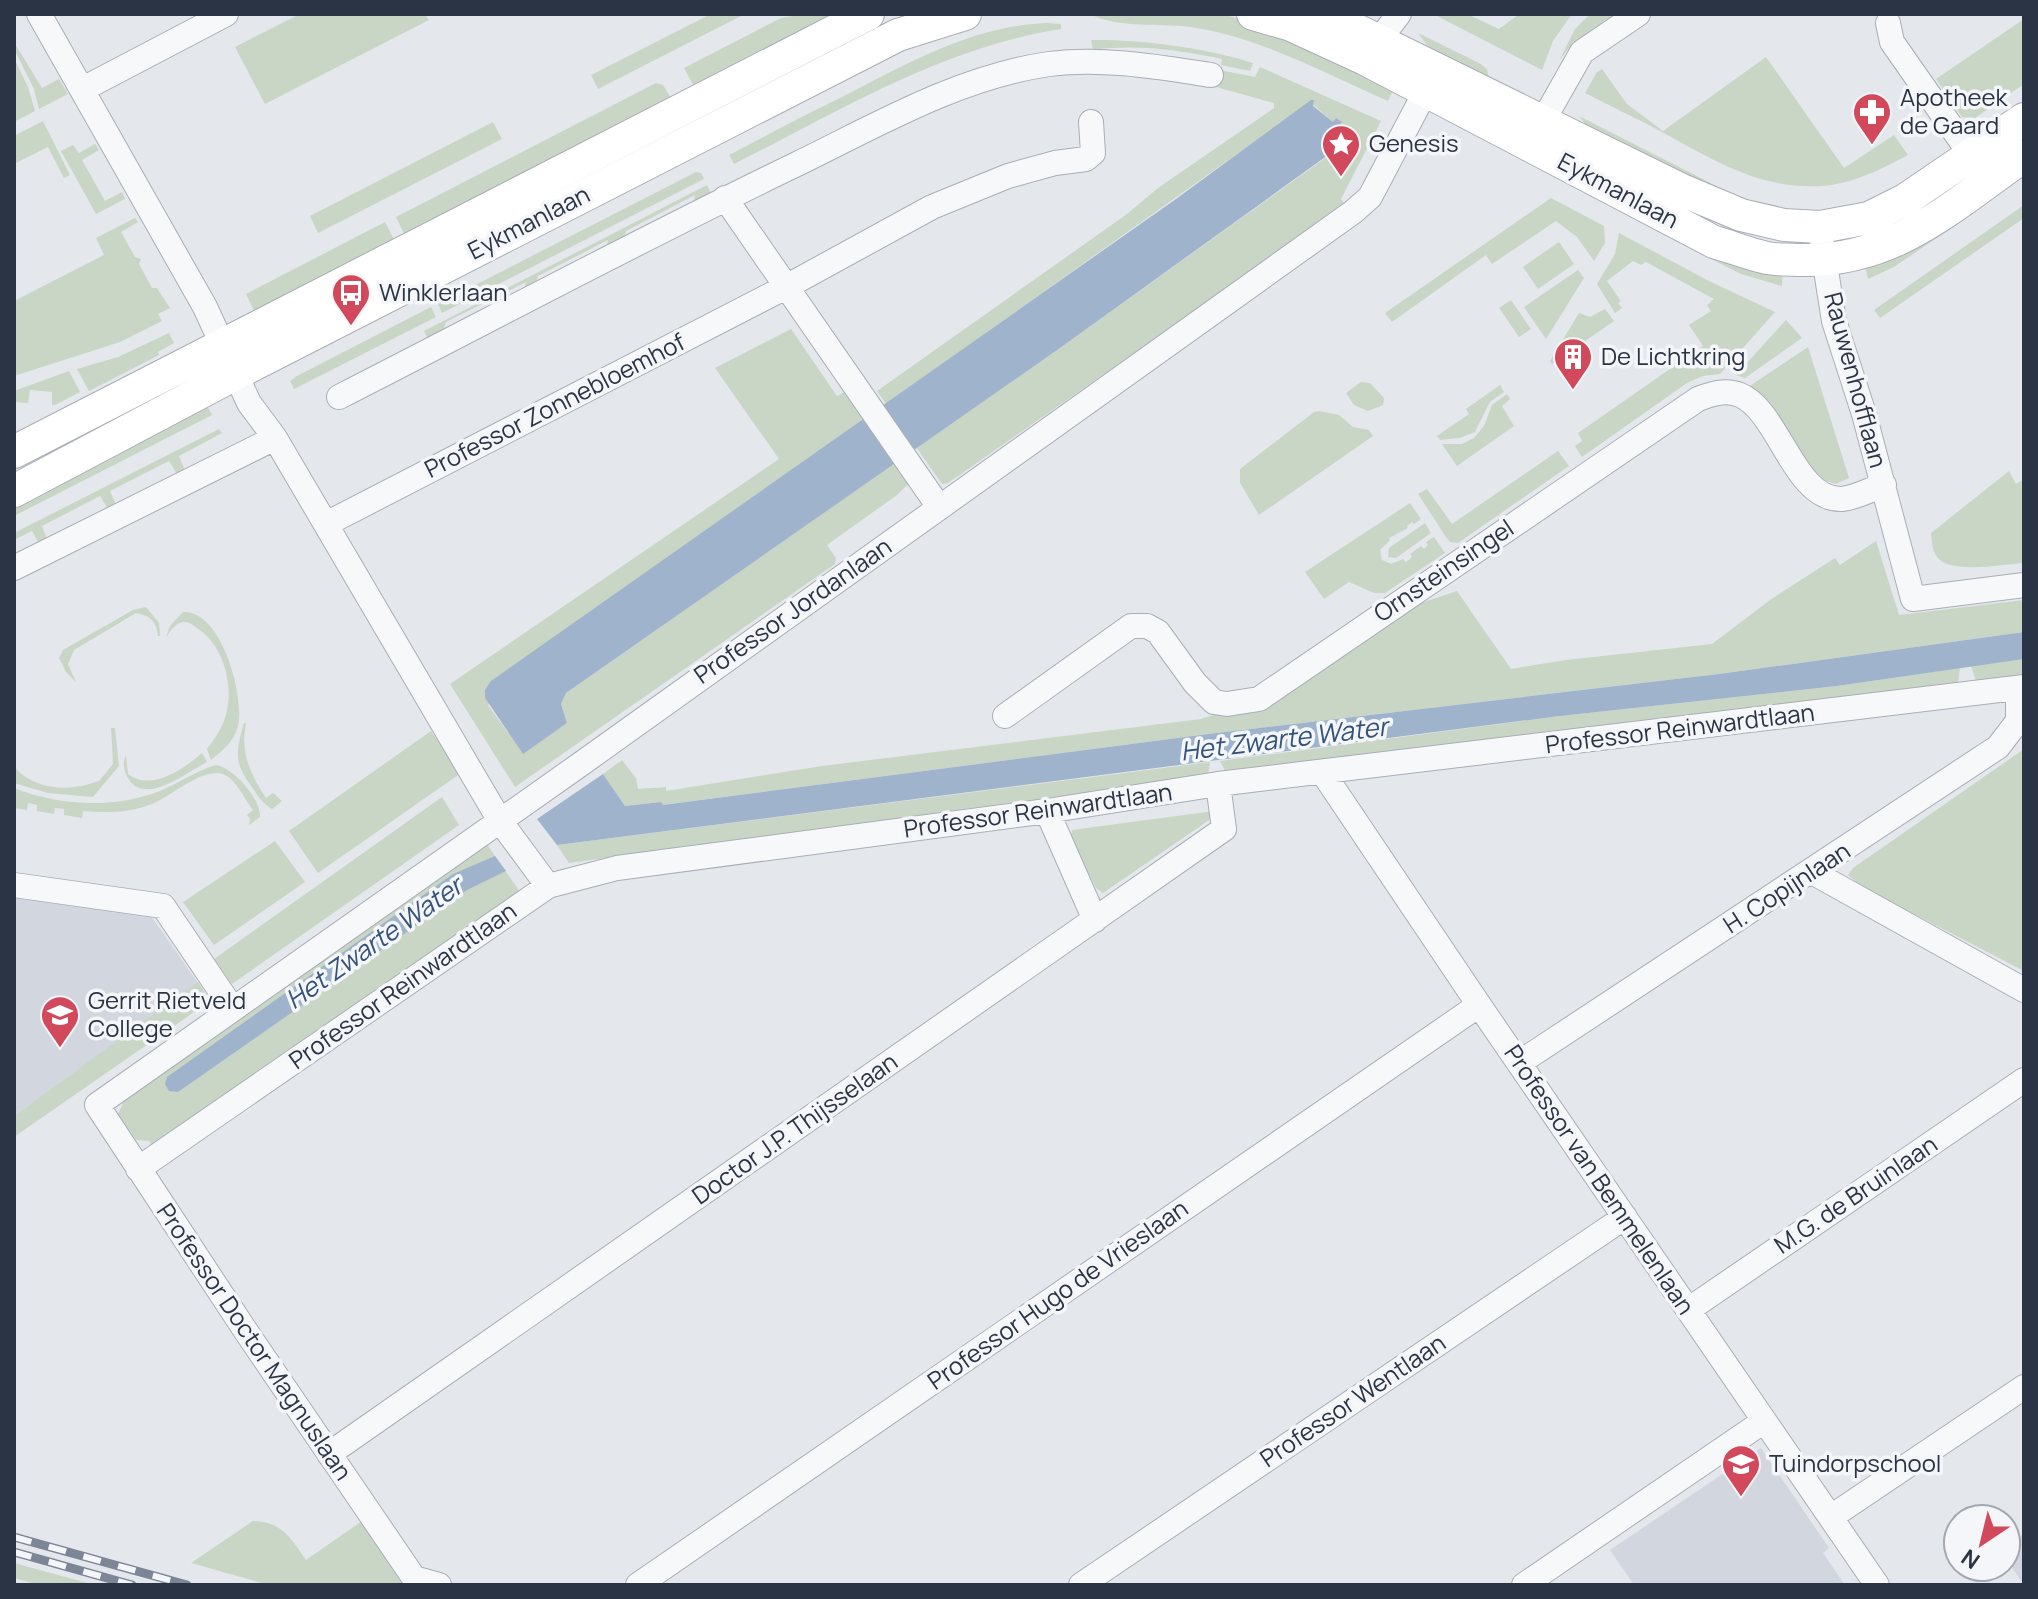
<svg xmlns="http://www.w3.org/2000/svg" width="2038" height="1599" font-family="Manrope,sans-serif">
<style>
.built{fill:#d2d6de}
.green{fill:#c9d6c5}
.water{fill:#9fb4cc}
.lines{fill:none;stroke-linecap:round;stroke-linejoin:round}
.street-casing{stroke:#a9aeb7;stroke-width:26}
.secondary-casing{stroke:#a9aeb7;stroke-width:34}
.street{stroke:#f7f8fa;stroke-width:24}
.secondary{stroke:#fff;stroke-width:32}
.rail-casing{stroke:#7d8696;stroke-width:9}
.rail{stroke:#f4f6f9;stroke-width:6;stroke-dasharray:18;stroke-linecap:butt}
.labels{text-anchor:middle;stroke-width:7;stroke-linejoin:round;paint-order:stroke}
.poi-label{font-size:24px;fill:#2b3445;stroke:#f4f6f9;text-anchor:start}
.street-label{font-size:24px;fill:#2b3445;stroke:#f4f6f9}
.water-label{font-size:26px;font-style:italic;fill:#34527a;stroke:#f4f6f9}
</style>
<rect width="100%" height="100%" fill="#e4e7ec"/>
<path class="built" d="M 14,897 L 151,916 L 198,983 L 14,1116 Z
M 1761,1448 L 1829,1548 L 1823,1553 L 1845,1585 L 1634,1585 L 1610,1550 Z
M 2024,1534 L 2024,1585 L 2006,1559 L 2006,1547 Z"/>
<path class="green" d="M 300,14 L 425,14 L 429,20 L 265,104 L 235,47 Z
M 711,14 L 745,14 L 598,89 L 591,75 Z
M 804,14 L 858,14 L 699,96 L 684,68 L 781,18 Z
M 1091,14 L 1221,14 C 1283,28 1339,57 1397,83 L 1388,101 C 1321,72 1255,34 1182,26 C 1158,24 1111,27 1091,14 Z
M 1433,14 L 1467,14 L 1499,29 L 1519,14 L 1572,14 L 1553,41 L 1542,70 Z
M 1590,14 L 1619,14 L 1567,50 L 1559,61 L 1575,29 Z
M 2024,19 L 2024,84 L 1975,118 L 1962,117 L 1936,79 Z
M 1046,23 L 1061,24 L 1061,29 C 943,47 839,111 734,164 L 729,155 C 769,134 809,113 850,93 C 911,61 976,26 1046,23 Z
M 1418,33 L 1479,63 L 1487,69 L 1489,78 L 1435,56 Z
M 1091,40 C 1139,39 1208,48 1253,63 L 1250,71 L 1221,65 L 1222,59 C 1180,50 1135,44 1093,50 Z
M 14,42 L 42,88 L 59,79 L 68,94 L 39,109 L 34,89 L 14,49 Z
M 1766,57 L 1844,168 L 1894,135 L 1908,155 C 1881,169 1853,184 1822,186 C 1761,190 1713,160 1662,132 C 1636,118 1610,106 1585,93 L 1597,72 L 1602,69 L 1627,104 L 1663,131 Z
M 14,58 L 28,87 L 35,111 L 14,122 Z
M 1260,67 L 1381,121 L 1341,199 L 1344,203 L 1288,245 L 948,483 L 942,484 L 916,447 L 1060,348 L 1349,141 L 1349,136 L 1338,126 L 1341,122 L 1336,118 L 1333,122 L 1310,102 L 886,404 L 877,391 L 1127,214 L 1158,188 L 1274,108 L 1274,103 L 1216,87 L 1220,70 L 1255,77 Z
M 656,83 L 663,85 L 676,107 L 409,244 L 396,217 Z
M 1579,116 L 1736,196 L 1765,205 L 1787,209 L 1786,219 L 1595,136 Z
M 43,121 L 70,175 L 64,178 L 48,147 L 14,164 L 14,136 Z
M 493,122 L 502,139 L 318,233 L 310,216 Z
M 95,144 L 99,150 L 82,160 L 105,201 L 122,192 L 125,199 L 96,214 L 61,151 L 73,145 L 79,153 Z
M 696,172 L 701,173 L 704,179 L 442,313 L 438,304 Z
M 707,185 L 714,200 L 692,211 L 695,195 L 626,231 L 621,250 L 603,259 L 608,240 L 538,276 L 532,295 L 522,297 L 526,282 L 446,322 L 439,344 L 432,347 L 424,331 Z
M 1979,196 L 1985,205 L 1894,267 L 1868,279 L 1864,261 Z
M 1551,198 L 1604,226 L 1605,243 L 1594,261 L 1577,237 L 1556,221 L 1492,264 L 1486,255 L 1392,322 L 1385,313 Z
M 2024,205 L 2024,218 L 1880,318 L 1874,310 Z
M 135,218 L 138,222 L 121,232 L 135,257 L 141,259 L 139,264 L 152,288 L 157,288 L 170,308 L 158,314 L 162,321 L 120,342 L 14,376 L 14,301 L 104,255 L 96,238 Z
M 385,222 L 399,249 L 259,321 L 246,294 Z
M 1619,233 L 1709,281 L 1775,312 L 1720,374 L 1703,376 L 1687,383 L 1582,457 L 1575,446 L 1582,441 L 1578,433 L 1703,346 L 1689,325 L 1711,311 L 1707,305 L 1714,299 L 1646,262 L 1641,265 L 1633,261 L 1607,281 L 1621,301 L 1618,303 L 1622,308 L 1615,313 L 1597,284 L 1615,254 Z
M 1559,242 L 1574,264 L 1538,289 L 1523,267 Z
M 1698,242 L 1783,267 L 1782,286 L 1741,274 L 1693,250 Z
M 1578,270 L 1584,278 L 1546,339 L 1524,307 Z
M 1511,300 L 1531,329 L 1519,337 L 1499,308 Z
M 431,307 L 436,317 L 294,389 L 290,381 L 297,376 Z
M 1605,309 L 1614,321 L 1552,364 L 1550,361 L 1579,313 L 1590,317 Z
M 1786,320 L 1802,338 L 1745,378 L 1736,375 Z
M 791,329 L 837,396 L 846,391 L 864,419 L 488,705 L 523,753 L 567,723 L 561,704 L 566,693 L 893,464 L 910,482 L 897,495 L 827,545 L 836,558 L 835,564 L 515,787 L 450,684 L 779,459 L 715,368 Z
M 169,333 L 174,343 L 158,352 L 159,355 L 89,391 L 77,369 L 118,357 Z
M 1808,347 L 1849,478 L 1836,484 L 1819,479 L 1748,387 Z
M 69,371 L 80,392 L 55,405 L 52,405 L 52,392 L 30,390 L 28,403 L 14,402 L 14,391 Z
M 1361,382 L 1370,383 L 1384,398 L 1383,405 L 1368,411 L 1354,405 L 1346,393 Z
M 1500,385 L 1504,392 L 1490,402 L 1475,432 L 1459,438 L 1440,440 L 1437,436 L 1469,414 L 1466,409 Z
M 1507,394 L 1510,399 L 1502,406 L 1514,426 L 1457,466 L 1442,444 L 1462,444 L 1474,438 L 1484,426 L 1492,405 Z
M 203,398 L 212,415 L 14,516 L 14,497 Z
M 1319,411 L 1339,415 L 1353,427 L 1369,430 L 1373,436 L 1259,515 L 1240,483 L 1240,469 L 1314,412 Z
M 219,429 L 222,433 L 179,456 L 185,471 L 177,474 L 169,461 L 110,491 L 117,507 L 108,509 L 100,496 L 42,526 L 48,542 L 40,545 L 32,531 L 14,540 L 14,533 Z
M 1558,451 L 1569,466 L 1458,543 L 1450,542 L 1446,537 L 1418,494 L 1427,489 L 1452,524 Z
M 2009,471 L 2016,484 L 2024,479 L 2024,563 C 2004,564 1950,575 1937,557 C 1932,550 1932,541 1931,533 Z
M 1410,503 L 1421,519 L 1414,524 L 1412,522 L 1407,526 L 1408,528 L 1389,538 L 1390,540 L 1380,550 L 1382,560 L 1391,564 L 1403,559 L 1406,562 L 1412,557 L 1410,554 L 1421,546 L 1424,549 L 1428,545 L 1426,542 L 1434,537 L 1445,553 L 1385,593 L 1374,593 L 1349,582 L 1324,599 L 1305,572 Z
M 1425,523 L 1431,533 L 1396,558 L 1388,557 L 1389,548 Z
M 1876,541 L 1899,615 L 2024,600 L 2024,632 L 1719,674 L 1216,733 L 662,805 L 661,802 L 625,806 L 603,774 L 622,760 L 636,778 L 638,789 L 666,787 L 666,791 L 822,766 L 1201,719 L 1213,715 L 1262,707 L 1421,603 L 1457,591 L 1511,669 L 1566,660 L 1712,644 L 1770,600 L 1835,558 L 1840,565 Z
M 146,607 L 159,623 L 160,636 L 158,636 C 157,622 150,615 136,613 L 74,650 L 68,664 L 76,682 L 66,672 L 59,658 L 63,650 L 133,610 Z
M 183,612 C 221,609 245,696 238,726 C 234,742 223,750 211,760 L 207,749 C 216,737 224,726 227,710 C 233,683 223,647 200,630 C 195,627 190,621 183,622 C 174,623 170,633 166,637 L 170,626 Z
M 2024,659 L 2024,677 L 1976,681 L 1971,666 Z
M 1960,668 L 1958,683 L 1226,773 L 1220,761 L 1560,716 L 1837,686 Z
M 244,723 L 246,723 C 240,752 250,774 266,798 L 273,793 L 282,801 L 272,809 C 264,804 259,798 254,790 C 234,763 235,755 244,723 Z
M 111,728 L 115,728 L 119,766 L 93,797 L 48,793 L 14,783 L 14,767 C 36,791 69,792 99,781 L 113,764 Z
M 431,731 L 461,773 L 318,873 L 289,831 Z
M 2024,749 L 2024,971 L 1864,888 L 1848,875 L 1853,868 Z
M 202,753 L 207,762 C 187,772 145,807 128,778 C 123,771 123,761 126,755 L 128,774 C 151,792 184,769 202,753 Z
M 1210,762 L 1208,776 L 569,863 L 557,845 Z
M 216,765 C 234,768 261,799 260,817 L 249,825 L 250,819 L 247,815 L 253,810 C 245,800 237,781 225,775 C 205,765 172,796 152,804 C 130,813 106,813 83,811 L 82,818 L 64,815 L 64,809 L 55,808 L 54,814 L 37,811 L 37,805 L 28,803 L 27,810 L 14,808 L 14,788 C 60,806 113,809 160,791 C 179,783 196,771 216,765 Z
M 442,797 L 459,825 L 232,984 L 214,959 Z
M 1214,811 L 1215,816 L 1103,893 L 1096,888 L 1071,837 L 1072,830 Z
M 275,841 L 305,882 L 214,945 L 183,902 Z
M 486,843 L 523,896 L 152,1152 L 150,1141 L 136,1140 L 118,1114 L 123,1103 L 119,1098 Z
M 198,982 L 210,1001 L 14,1137 L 14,1116 Z
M 253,1521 C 281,1521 291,1538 306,1560 L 362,1521 L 409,1585 L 269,1585 L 191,1563 Z
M 14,1563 L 95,1585 L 39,1585 L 14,1578 Z"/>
<path class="water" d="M 1311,100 L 1314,100 L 1313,106 L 1333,122 L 1336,118 L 1342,122 L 1338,126 L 1349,136 L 1349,140 L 1060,348 L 566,693 L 561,704 L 567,723 L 523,754 L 485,698 L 485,690 L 491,681 L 1176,199 Z
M 2024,632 L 2024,659 L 1837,686 L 1560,716 L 557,845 L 537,819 L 603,774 L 625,806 L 661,802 L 663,805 L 1216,733 L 1719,674 Z
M 495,856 L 506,871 L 467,890 L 178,1092 L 169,1091 L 165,1084 L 167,1077 L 453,874 Z"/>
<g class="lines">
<g class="street-casing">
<path id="street" d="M 39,14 L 205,307 L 249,403 L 275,438 L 500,821 L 548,886
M 1888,23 L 1892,42 L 1980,168
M 1368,54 L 1399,14
M 83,89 L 226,14
M 1535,135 L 1582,52 L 1638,14
M 725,198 L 939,507
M 1822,245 L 1834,321 L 1864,414 L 1913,599 L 2024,585
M 339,397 C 492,319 643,238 797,164 C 877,125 959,77 1049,64 C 1102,57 1159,67 1211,75
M 326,524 L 784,288 L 932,207 L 1008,176 L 1055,163 L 1086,159 L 1093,153 L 1091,122
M 14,568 L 275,438
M 1005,716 L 1131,626 L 1147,626 L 1158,632 L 1195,683 L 1214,702 L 1227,704 L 1259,699 L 1698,399 C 1711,394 1725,389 1740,395 C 1779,411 1794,501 1842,499 C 1855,498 1871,489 1884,485
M 1323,773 L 1479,1005 L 1877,1585
M 1047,811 L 1095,920
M 1812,872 L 2024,990
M 14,885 L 163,906 L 232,1008
M 1519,1063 L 1998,747 L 2018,721 L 2018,688
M 138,1169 L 548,886 L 617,868 L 1047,811 L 1218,784 L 2024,687
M 1688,1310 L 2024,1080
M 329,1454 L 1224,829 L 1218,784
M 1831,1517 L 2024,1387
M 439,1585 L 414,1578 L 245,1330 L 97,1105 L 578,766 L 1353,212 L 1370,197 L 1432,79
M 638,1585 L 1479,1005
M 1081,1585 L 1625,1217
M 1524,1585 L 1764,1421"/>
</g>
<g class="secondary-casing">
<path id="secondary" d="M 1253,14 L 1291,25 L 1365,59 L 1714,242 C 1732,247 1749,254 1767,258 C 1777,260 1788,259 1798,260 C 1894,263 1950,207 2024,156
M 1324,14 L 1684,191 L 1741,215 L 1784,225 L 1820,227 L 1869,218 L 1905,200 L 2024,119
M 14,452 L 868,14
M 14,491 L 237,373 L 898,35 L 965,14"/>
</g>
<use href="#street" class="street"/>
<use href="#secondary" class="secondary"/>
<g class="rail-casing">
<path id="rail" d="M 14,1537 L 187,1585
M 14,1552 L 132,1585"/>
</g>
<use href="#rail" class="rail"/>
</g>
<defs>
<g id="pharmacy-pin" transform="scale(2)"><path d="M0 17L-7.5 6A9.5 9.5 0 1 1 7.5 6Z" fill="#d1495b" stroke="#f4f6f9"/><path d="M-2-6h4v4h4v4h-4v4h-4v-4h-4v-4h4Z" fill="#fff"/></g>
<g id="sight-pin" transform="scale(2)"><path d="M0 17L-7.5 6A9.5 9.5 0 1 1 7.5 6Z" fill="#d1495b" stroke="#f4f6f9"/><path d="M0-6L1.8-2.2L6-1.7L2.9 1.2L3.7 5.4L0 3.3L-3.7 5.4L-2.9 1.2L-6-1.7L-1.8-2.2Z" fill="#fff"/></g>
<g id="bus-pin" transform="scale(2)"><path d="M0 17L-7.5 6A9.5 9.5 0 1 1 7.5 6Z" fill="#d1495b" stroke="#f4f6f9"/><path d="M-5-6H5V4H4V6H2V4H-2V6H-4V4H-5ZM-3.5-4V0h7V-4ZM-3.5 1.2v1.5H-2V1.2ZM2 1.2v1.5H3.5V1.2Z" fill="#fff"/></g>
<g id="building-pin" transform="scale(2)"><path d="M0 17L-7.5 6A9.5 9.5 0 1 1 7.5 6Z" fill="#d1495b" stroke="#f4f6f9"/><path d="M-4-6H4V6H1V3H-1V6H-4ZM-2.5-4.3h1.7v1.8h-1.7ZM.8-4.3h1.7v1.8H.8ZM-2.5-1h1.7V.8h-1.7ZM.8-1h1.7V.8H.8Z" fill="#fff"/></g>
<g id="school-pin" transform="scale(2)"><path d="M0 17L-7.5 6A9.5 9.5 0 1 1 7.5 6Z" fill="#d1495b" stroke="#f4f6f9"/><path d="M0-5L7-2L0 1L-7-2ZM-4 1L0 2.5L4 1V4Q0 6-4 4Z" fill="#fff"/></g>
</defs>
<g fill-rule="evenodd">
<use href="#pharmacy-pin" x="1872" y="112"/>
<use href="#sight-pin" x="1341" y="144"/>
<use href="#bus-pin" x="351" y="293"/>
<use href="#building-pin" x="1573" y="357"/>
<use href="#school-pin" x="60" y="1015"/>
<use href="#school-pin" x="1741" y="1464"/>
</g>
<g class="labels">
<g class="poi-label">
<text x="1900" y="106">Apotheek<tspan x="1900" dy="28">de Gaard</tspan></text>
<text x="1369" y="152">Genesis</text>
<text x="379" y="301">Winklerlaan</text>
<text x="1601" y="365">De Lichtkring</text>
<text x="88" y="1009">Gerrit Rietveld<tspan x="88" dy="28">College</tspan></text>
<text x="1769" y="1472">Tuindorpschool</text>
</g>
<g class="street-label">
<text transform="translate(1618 191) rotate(28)" y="8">Eykmanlaan</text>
<text transform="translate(529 223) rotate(-27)" y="8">Eykmanlaan</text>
<text transform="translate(1855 380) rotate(75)" y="8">Rauwenhofflaan</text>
<text transform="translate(555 406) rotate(-27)" y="8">Professor Zonnebloemhof</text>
<text transform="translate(1444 571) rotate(-34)" y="8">Ornsteinsingel</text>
<text transform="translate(793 611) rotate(-35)" y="8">Professor Jordanlaan</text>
<text transform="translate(1680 729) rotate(-7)" y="8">Professor Reinwardtlaan</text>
<text transform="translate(1038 811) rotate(-8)" y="8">Professor Reinwardtlaan</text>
<text transform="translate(1787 888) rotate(-33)" y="8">H. Copijnlaan</text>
<text transform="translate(403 986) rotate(-35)" y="8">Professor Reinwardtlaan</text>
<text transform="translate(795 1129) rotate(-35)" y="8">Doctor J.P. Thijsselaan</text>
<text transform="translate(1599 1180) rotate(56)" y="8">Professor van Bemmelenlaan</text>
<text transform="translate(1856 1195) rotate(-34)" y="8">M.G. de Bruinlaan</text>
<text transform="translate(1058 1295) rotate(-35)" y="8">Professor Hugo de Vrieslaan</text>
<text transform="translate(254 1342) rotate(56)" y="8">Professor Doctor Magnuslaan</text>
<text transform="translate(1353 1401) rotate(-34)" y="8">Professor Wentlaan</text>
</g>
<g class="water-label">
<text transform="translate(1284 739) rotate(-7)" y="9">Het Zwarte Water</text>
<text transform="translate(374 943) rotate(-35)" y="9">Het Zwarte Water</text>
</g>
</g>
<rect width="2038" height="1599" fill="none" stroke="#2b3445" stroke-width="32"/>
<g transform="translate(1982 1543) rotate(215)"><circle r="38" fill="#f4f6f9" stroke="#a4a8b1" stroke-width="2"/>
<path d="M0-6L14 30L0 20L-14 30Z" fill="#d1495b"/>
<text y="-12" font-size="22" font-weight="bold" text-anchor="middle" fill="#2b3445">N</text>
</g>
</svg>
